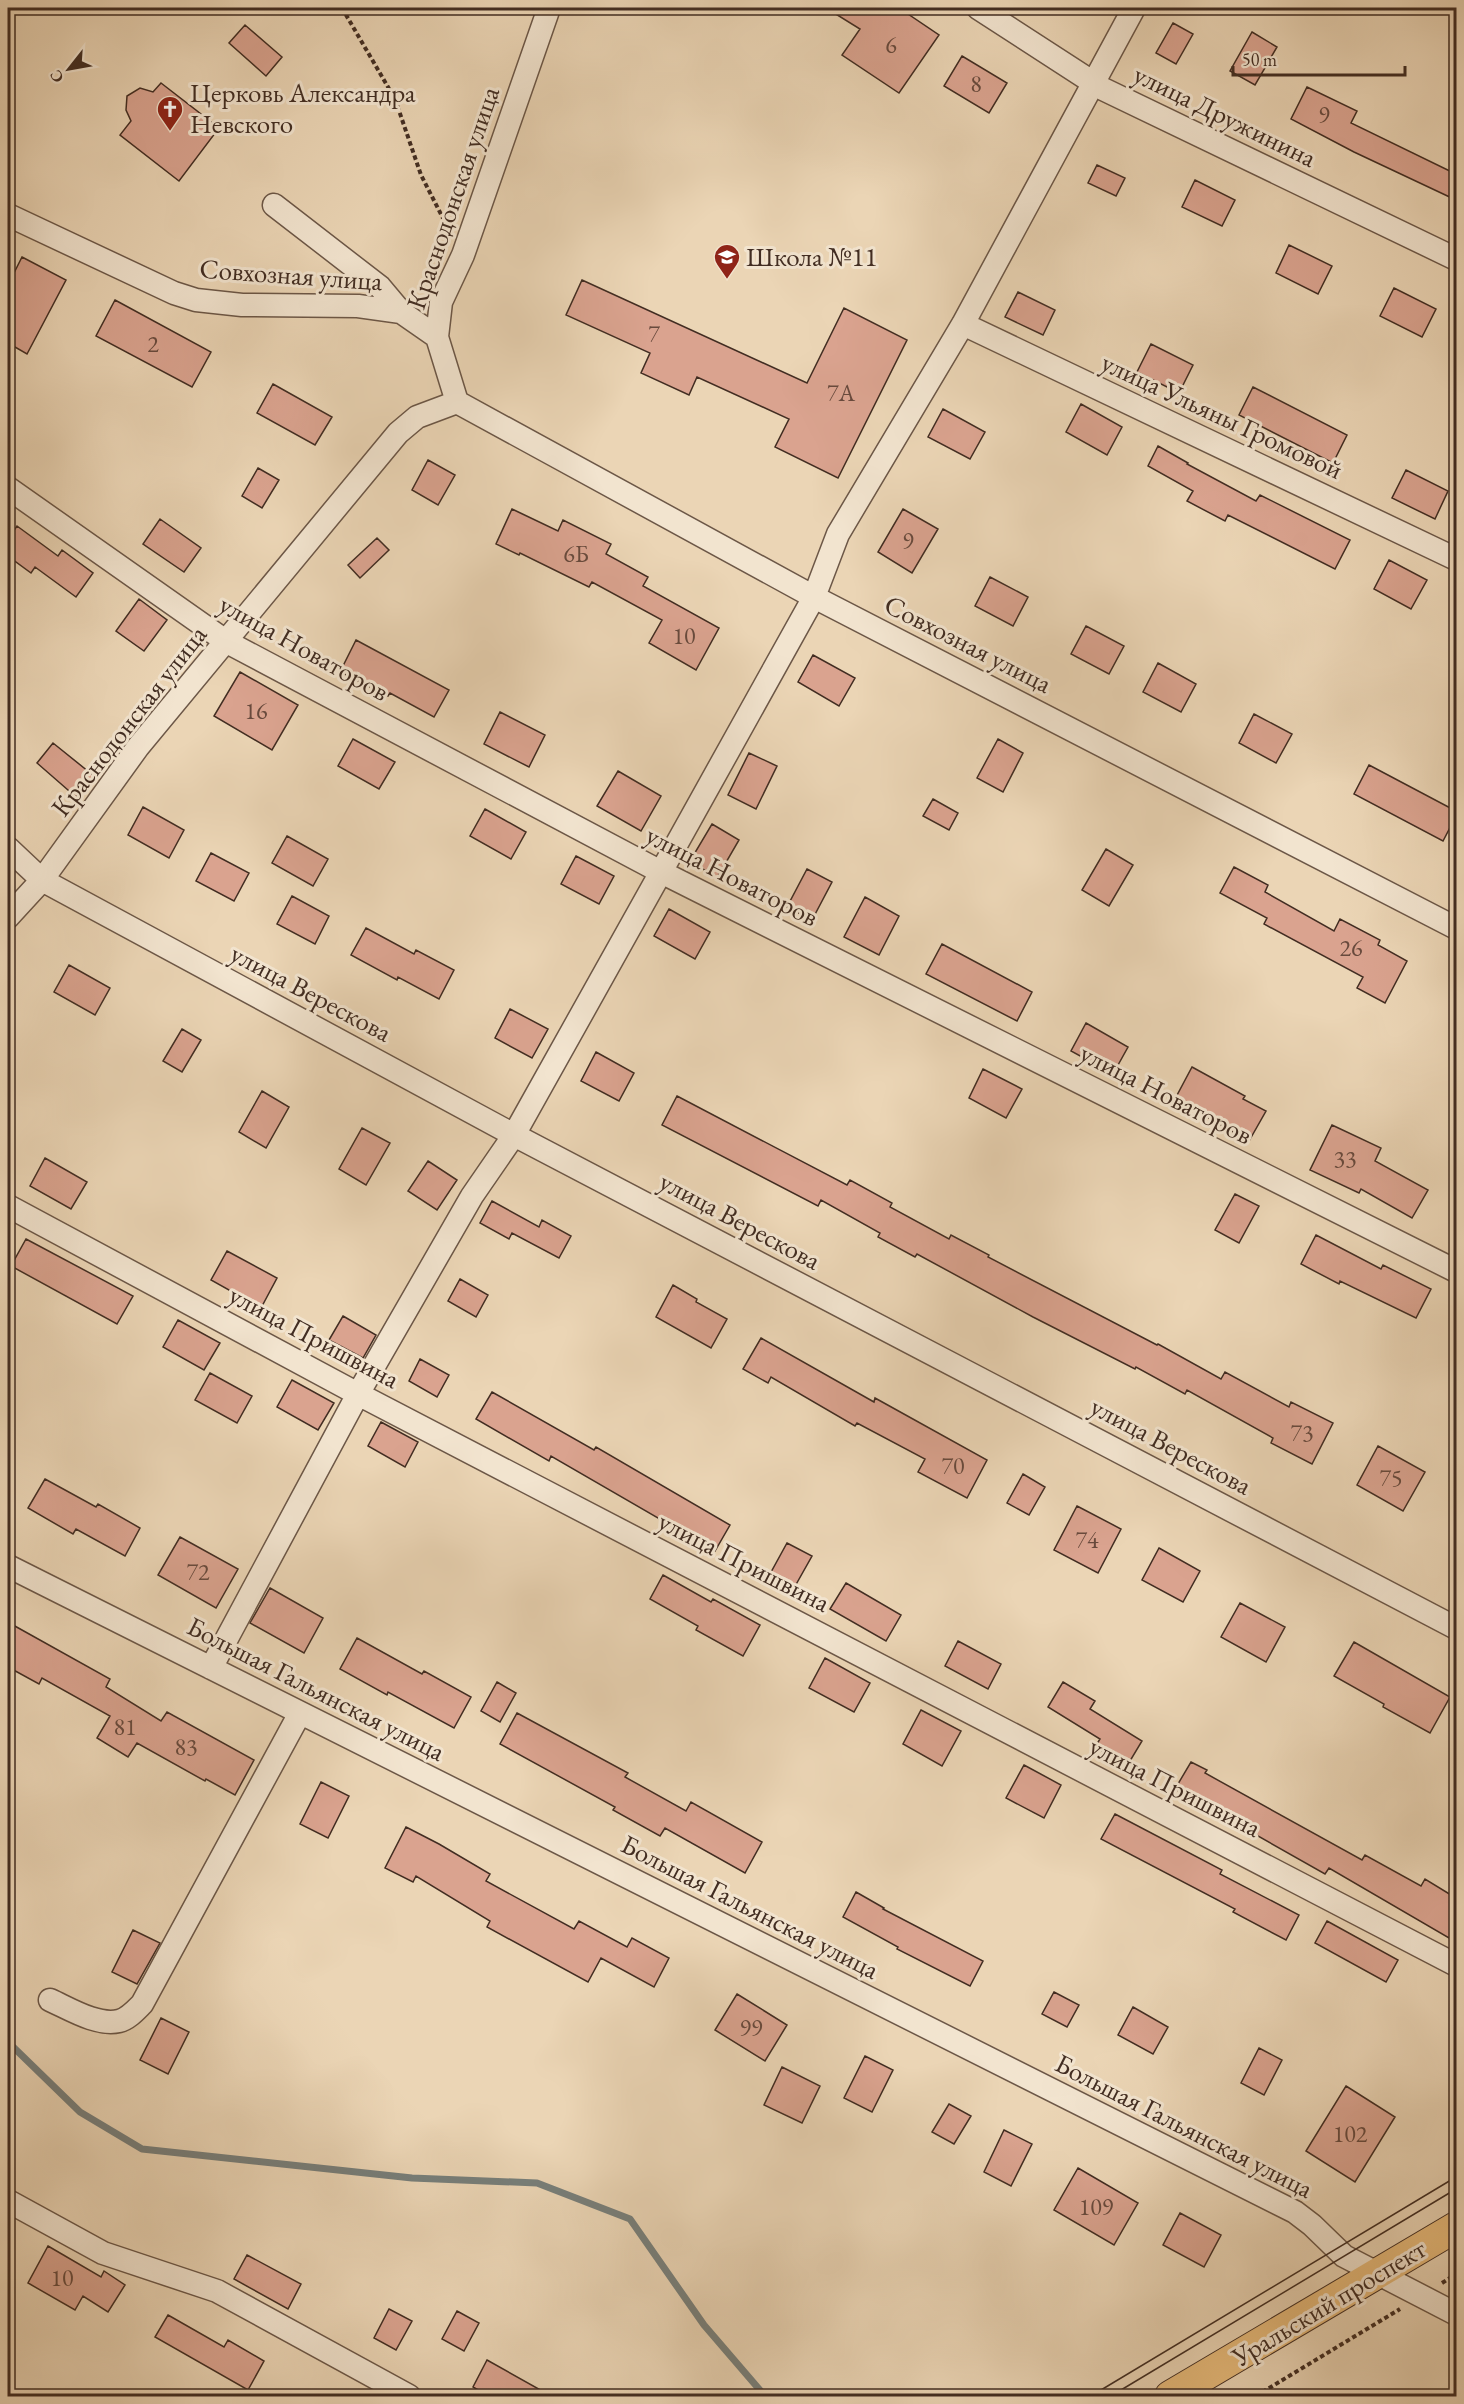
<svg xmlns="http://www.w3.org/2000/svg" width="1464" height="2404" font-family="'EB Garamond',serif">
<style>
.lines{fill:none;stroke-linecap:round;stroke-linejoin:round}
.stream{stroke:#777f7b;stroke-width:7}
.building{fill:#daa38f;stroke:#422d22;stroke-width:1.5}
.minor-casing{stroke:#6c5747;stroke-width:25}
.major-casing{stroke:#422d22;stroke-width:32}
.path{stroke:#422d22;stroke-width:4;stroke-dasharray:4.5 3;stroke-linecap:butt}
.minor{stroke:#f2e4cf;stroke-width:22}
.major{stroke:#e6ba7a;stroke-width:30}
.tram{stroke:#422d22;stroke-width:1.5}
.labels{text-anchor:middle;stroke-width:6;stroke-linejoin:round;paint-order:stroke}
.number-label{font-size:24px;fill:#684a3d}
.poi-label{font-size:27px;fill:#422d22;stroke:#f2e4cf;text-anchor:start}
.street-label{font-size:27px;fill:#422d22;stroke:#f2e4cf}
</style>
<rect width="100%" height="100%" fill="#ebd5b5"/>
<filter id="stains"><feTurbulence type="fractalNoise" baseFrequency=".00333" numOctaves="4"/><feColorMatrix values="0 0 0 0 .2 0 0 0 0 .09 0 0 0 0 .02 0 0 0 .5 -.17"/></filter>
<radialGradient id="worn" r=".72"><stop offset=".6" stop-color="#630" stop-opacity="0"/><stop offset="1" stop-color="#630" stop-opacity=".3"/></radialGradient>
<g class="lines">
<path class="stream" d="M 8,2042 L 80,2112 L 142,2149 L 412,2178 L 537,2183 L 630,2219 L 704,2325 L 765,2396"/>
</g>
<path class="building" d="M 826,8 L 899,8 L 939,35 L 899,93 L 842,55 L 860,29 Z
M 1173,23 L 1193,34 L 1176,64 L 1156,53 Z
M 245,25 L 282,57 L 266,76 L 229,43 Z
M 1252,32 L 1277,47 L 1255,85 L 1230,71 Z
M 962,56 L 1007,83 L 989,113 L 944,86 Z
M 161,83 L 219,128 L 179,181 L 120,135 L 131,121 L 126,110 L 127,96 L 140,88 L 153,92 Z
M 1307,87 L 1357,111 L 1351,123 L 1456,174 L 1456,200 L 1354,152 L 1291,119 Z
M 1097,165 L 1125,178 L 1116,196 L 1088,183 Z
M 1195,180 L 1235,200 L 1222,226 L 1182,207 Z
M 1289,245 L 1332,266 L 1318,294 L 1276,273 Z
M 22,257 L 66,280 L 27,354 L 8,343 L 8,285 Z
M 582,280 L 807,383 L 844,308 L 907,340 L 838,478 L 775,447 L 789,419 L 697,377 L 689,395 L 641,373 L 650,353 L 566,315 Z
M 1394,288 L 1436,309 L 1422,337 L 1380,316 Z
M 1018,292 L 1055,310 L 1043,335 L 1005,317 Z
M 115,300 L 211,352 L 192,387 L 96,336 Z
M 1151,344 L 1193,365 L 1179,393 L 1137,372 Z
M 273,384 L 332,417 L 315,445 L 257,413 Z
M 1253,387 L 1347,435 L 1333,463 L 1239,415 Z
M 1081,404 L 1122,427 L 1107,455 L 1066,432 Z
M 943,409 L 985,432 L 970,459 L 928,437 Z
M 1158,446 L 1188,463 L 1187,464 L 1256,501 L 1260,495 L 1350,540 L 1335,569 L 1228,515 L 1225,521 L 1187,501 L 1193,491 L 1148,466 Z
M 428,460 L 455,475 L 438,505 L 412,490 Z
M 258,468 L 279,480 L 262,508 L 242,496 Z
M 1406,470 L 1448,491 L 1435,519 L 1392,498 Z
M 512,509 L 558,531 L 563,520 L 611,544 L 606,554 L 648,577 L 643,586 L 719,628 L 696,670 L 649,643 L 662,620 L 592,582 L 589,587 L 520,553 L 519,555 L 496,544 Z
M 903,509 L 938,529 L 912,573 L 878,552 Z
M 160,519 L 201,548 L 184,572 L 143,544 Z
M 17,526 L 58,556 L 62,550 L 93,573 L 76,597 L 35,567 L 31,573 L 8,556 L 8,539 Z
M 377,538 L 389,550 L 360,578 L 348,565 Z
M 1389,560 L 1427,580 L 1411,609 L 1374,589 Z
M 990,577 L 1028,597 L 1013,626 L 975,606 Z
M 139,599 L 167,620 L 144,651 L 116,631 Z
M 1086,626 L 1124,646 L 1109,674 L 1071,654 Z
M 356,640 L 449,690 L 434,717 L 390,693 L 388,696 L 340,672 Z
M 813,655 L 855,678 L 839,706 L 798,682 Z
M 1158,663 L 1196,684 L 1181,712 L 1143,692 Z
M 240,672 L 298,705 L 272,750 L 214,716 Z
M 500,712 L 545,735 L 529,767 L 484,744 Z
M 1254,714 L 1292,734 L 1276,763 L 1239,743 Z
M 353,739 L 395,762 L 379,789 L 338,766 Z
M 998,739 L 1023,753 L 1003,792 L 977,778 Z
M 53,743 L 94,776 L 76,797 L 37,763 Z
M 749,753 L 777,766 L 756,809 L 728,795 Z
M 1369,765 L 1456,811 L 1456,816 L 1443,841 L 1354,794 Z
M 618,771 L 661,796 L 641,831 L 597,806 Z
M 933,799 L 958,813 L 949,830 L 923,816 Z
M 143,807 L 184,830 L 169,858 L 128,835 Z
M 485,809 L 526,832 L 511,859 L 470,836 Z
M 712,824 L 739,840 L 717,878 L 690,861 Z
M 287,836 L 328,859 L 313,886 L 272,863 Z
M 1106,849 L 1133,865 L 1109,906 L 1082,890 Z
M 211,853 L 249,873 L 234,901 L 196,881 Z
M 576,856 L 614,876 L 599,904 L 561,884 Z
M 1234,867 L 1268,885 L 1265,892 L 1334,931 L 1340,919 L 1380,940 L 1378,945 L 1407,961 L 1385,1003 L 1357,988 L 1363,977 L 1264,924 L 1267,918 L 1220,893 Z
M 807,869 L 832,882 L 812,920 L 787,907 Z
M 292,896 L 329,916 L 315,944 L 277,924 Z
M 865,897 L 899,916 L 879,955 L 844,937 Z
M 669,909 L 710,932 L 695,959 L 654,936 Z
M 366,928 L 414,954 L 416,950 L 454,970 L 439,999 L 398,977 L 397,980 L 351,955 Z
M 942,944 L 1032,992 L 1017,1021 L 926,974 Z
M 69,965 L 110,988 L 95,1015 L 54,992 Z
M 510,1009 L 548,1029 L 532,1058 L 495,1038 Z
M 1086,1023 L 1128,1047 L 1113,1074 L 1071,1051 Z
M 182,1029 L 201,1040 L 182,1072 L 163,1061 Z
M 596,1052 L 634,1073 L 619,1101 L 581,1081 Z
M 1192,1067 L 1245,1096 L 1243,1099 L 1266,1111 L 1249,1141 L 1175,1099 Z
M 983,1069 L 1022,1089 L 1006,1118 L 969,1098 Z
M 262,1091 L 289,1107 L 266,1148 L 239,1132 Z
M 677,1096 L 847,1185 L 850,1180 L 892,1203 L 890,1207 L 949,1239 L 951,1235 L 989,1255 L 988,1257 L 1157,1345 L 1158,1344 L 1221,1379 L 1225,1372 L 1289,1407 L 1291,1402 L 1333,1423 L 1312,1464 L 1271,1443 L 1273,1438 L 1187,1390 L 1185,1394 L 1136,1367 L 1135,1369 L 1033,1317 L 917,1254 L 915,1257 L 878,1237 L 880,1233 L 821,1200 L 818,1206 L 662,1125 Z
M 1332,1125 L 1381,1148 L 1375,1161 L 1428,1190 L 1412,1218 L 1361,1189 L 1359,1193 L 1310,1170 Z
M 362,1128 L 390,1143 L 366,1185 L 339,1169 Z
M 45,1158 L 87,1182 L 71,1209 L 30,1186 Z
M 428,1161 L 457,1180 L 437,1210 L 408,1191 Z
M 1235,1194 L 1259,1206 L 1239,1243 L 1215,1230 Z
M 492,1201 L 539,1227 L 542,1220 L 571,1236 L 559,1258 L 512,1233 L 509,1239 L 480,1223 Z
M 1316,1235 L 1381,1269 L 1383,1265 L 1431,1289 L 1416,1318 L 1340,1281 L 1339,1284 L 1301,1264 Z
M 26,1239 L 133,1296 L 117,1324 L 11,1266 Z
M 227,1251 L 277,1278 L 261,1308 L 211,1280 Z
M 460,1279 L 488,1295 L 476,1317 L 448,1301 Z
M 673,1285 L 697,1299 L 696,1302 L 727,1319 L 711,1348 L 656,1317 Z
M 343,1316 L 376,1335 L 363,1358 L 329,1340 Z
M 178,1320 L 220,1343 L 204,1370 L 163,1347 Z
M 761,1338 L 874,1402 L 875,1398 L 987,1460 L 967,1498 L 918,1472 L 925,1459 L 857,1423 L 855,1426 L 771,1377 L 768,1383 L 743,1369 Z
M 420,1359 L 449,1375 L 437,1397 L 409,1381 Z
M 210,1373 L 252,1396 L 237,1423 L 195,1400 Z
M 292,1380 L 334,1403 L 318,1430 L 277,1407 Z
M 492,1392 L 594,1450 L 596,1447 L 730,1525 L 715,1551 L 551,1456 L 549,1461 L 476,1419 Z
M 381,1422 L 418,1442 L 405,1467 L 368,1446 Z
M 1378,1446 L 1425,1472 L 1403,1511 L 1357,1485 Z
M 1023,1474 L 1045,1487 L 1029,1515 L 1007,1503 Z
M 45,1479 L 96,1507 L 98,1504 L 140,1528 L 125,1556 L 76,1529 L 73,1534 L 28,1508 Z
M 1077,1506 L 1121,1529 L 1098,1573 L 1054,1550 Z
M 180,1537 L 238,1569 L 216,1608 L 158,1575 Z
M 787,1543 L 812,1556 L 794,1588 L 770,1574 Z
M 1159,1548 L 1200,1571 L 1183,1602 L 1142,1580 Z
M 663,1575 L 711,1602 L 713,1599 L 760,1625 L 743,1656 L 696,1630 L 698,1626 L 650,1599 Z
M 846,1583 L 901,1615 L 886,1641 L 830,1609 Z
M 270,1588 L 323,1618 L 304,1653 L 250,1623 Z
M 1240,1603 L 1285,1627 L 1266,1662 L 1221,1637 Z
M 13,1625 L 110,1679 L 106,1687 L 161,1721 L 167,1712 L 254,1760 L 235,1795 L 206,1779 L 205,1781 L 137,1743 L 128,1757 L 97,1738 L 110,1716 L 42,1678 L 39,1684 L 8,1667 L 8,1635 Z
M 357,1638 L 422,1674 L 424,1671 L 471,1697 L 454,1728 L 388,1692 L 387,1695 L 340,1669 Z
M 958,1641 L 1001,1664 L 988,1689 L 945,1666 Z
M 1354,1642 L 1450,1697 L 1430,1733 L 1383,1707 L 1384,1704 L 1334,1676 Z
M 825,1658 L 870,1683 L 854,1712 L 809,1688 Z
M 497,1682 L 516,1693 L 500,1722 L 481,1711 Z
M 1063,1682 L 1095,1701 L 1090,1709 L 1142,1741 L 1127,1766 L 1095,1747 L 1100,1739 L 1048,1707 Z
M 921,1710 L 961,1731 L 942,1766 L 903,1744 Z
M 517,1713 L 628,1773 L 625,1777 L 686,1811 L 691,1802 L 762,1842 L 745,1873 L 665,1828 L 660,1836 L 613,1810 L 615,1807 L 500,1744 Z
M 1191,1762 L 1207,1770 L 1205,1773 L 1362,1860 L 1365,1855 L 1421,1886 L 1425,1879 L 1456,1898 L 1456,1926 L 1449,1938 L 1329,1868 L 1325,1874 L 1175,1789 Z
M 1024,1765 L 1061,1785 L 1044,1818 L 1006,1798 Z
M 321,1782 L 349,1796 L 328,1838 L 300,1824 Z
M 1115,1814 L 1222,1870 L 1220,1874 L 1299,1915 L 1286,1940 L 1233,1912 L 1235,1909 L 1101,1839 Z
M 406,1827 L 439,1844 L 490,1874 L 486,1881 L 574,1929 L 579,1921 L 627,1947 L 632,1938 L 669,1958 L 654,1987 L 601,1958 L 588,1982 L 487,1927 L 490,1921 L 416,1876 L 413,1882 L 385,1868 Z
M 856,1892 L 884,1908 L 883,1909 L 983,1961 L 970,1986 L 897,1949 L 898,1947 L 843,1917 Z
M 1327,1921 L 1398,1960 L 1386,1982 L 1315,1943 Z
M 133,1930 L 160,1943 L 137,1984 L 112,1972 Z
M 1054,1992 L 1079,2005 L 1067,2027 L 1042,2014 Z
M 737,1994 L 787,2025 L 765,2061 L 715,2030 Z
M 1133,2007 L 1168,2027 L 1153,2054 L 1118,2035 Z
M 161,2018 L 189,2032 L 168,2074 L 140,2060 Z
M 1259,2048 L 1282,2060 L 1264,2095 L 1241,2083 Z
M 865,2056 L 893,2070 L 872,2112 L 844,2098 Z
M 782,2067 L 820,2086 L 802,2123 L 764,2105 Z
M 1346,2086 L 1395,2117 L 1355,2182 L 1306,2151 Z
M 949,2104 L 971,2116 L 954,2144 L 932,2132 Z
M 1004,2130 L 1032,2144 L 1011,2186 L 984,2172 Z
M 1078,2168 L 1138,2203 L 1114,2245 L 1054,2210 Z
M 1180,2213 L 1221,2235 L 1204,2267 L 1163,2245 Z
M 48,2246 L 101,2277 L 104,2271 L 125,2285 L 108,2312 L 83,2296 L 75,2310 L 28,2283 Z
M 247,2255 L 301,2284 L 288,2309 L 234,2279 Z
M 389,2309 L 412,2321 L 396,2350 L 374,2338 Z
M 457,2311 L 479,2323 L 464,2351 L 442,2339 Z
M 168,2315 L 224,2347 L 228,2340 L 264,2361 L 248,2390 L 155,2337 Z
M 487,2360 L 553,2397 L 490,2397 L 473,2387 Z"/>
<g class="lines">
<g class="minor-casing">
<path id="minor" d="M 978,8 L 1103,89 L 1456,259
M 274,205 L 380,287 L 401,312
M 8,215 L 174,293 L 196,300 L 242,305 L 358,306 L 401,312 L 437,337
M 963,324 L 1456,559
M 457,402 L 814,597 L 1456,928
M 8,488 L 227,642 L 661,872 L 1456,1271
M 8,848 L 42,880 L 514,1135 L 1456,1628
M 8,917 L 42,880 L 138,747 L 398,433 L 417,417 L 457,402 L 437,337 L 441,302 L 463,255 L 549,8
M 8,1206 L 358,1394 L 1456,1965
M 8,1566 L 1295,2212 L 1312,2225 L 1344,2256 L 1456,2314
M 211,1668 L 358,1394 L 472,1196 L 514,1135 L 661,872 L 814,597 L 838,534 L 963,324 L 1134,8
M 50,2000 C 70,2009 97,2026 119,2021 C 128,2019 136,2010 142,2004 L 300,1713
M 8,2201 L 103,2253 L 217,2291 L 409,2396"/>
</g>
<g class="major-casing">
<path id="major" d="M 1170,2396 L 1456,2227"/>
</g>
<path class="path" d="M 342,8 L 395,99 L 421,175 L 448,228
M 1442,2283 L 1456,2274
M 1256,2396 L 1400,2309"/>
<use href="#minor" class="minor"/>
<use href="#major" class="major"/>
<path class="tram" d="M 1091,2396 L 1456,2177
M 1111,2396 L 1456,2189"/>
</g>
<defs>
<g id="church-pin" transform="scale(1.35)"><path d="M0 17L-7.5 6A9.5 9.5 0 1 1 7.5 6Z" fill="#8f2418" stroke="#f2e4cf"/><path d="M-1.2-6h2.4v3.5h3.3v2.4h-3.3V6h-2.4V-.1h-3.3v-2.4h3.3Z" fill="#fff"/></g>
<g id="school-pin" transform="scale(1.35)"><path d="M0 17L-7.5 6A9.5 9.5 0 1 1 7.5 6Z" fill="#8f2418" stroke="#f2e4cf"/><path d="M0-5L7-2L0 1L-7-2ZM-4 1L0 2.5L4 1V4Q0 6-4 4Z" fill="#fff"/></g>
</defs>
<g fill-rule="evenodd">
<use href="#church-pin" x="170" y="109"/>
<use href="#school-pin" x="727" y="257"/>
</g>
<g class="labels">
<g class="number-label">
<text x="891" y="53">6</text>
<text x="976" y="92">8</text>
<text x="1324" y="123">9</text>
<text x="654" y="342">7</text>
<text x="153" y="352">2</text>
<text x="841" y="401">7А</text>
<text x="908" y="549">9</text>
<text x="576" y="562">6Б</text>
<text x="684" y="644">10</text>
<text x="256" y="719">16</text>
<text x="1351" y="956">26</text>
<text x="1345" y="1167">33</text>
<text x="1302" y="1441">73</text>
<text x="953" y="1474">70</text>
<text x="1391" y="1486">75</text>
<text x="1087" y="1548">74</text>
<text x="198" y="1580">72</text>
<text x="125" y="1735">81</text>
<text x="186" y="1755">83</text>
<text x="751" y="2036">99</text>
<text x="1350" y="2142">102</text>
<text x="1096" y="2215">109</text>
<text x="62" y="2286">10</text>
</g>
<g class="poi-label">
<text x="190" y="102">Церковь Александра<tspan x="190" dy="31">Невского</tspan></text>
<text x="746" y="266">Школа №11</text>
</g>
<g class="street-label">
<text transform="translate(1225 116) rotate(26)" y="9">улица Дружинина</text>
<text transform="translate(453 198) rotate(-71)" y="9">Краснодонская улица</text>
<text transform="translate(291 275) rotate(4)" y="9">Совхозная улица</text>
<text transform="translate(1222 416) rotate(25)" y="9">улица Ульяны Громовой</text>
<text transform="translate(968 644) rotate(27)" y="9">Совхозная улица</text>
<text transform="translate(304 648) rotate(29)" y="9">улица Новаторов</text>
<text transform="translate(129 721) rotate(-52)" y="9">Краснодонская улица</text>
<text transform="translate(732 876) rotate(27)" y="9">улица Новаторов</text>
<text transform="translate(311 993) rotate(28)" y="9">улица Верескова</text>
<text transform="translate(1166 1094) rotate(27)" y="9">улица Новаторов</text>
<text transform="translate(740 1221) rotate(28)" y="9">улица Верескова</text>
<text transform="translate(314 1337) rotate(28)" y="9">улица Пришвина</text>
<text transform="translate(1171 1446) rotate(28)" y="9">улица Верескова</text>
<text transform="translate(744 1562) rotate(27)" y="9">улица Пришвина</text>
<text transform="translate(316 1689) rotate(27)" y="9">Большая Гальянская улица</text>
<text transform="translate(1175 1787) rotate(27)" y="9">улица Пришвина</text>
<text transform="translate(750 1907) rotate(27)" y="9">Большая Гальянская улица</text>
<text transform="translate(1184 2126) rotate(27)" y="9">Большая Гальянская улица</text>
<text transform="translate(1329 2303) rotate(-31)" y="9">Уральский проспект</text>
</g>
</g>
<rect width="1464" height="2404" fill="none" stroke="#ebd5b5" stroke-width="30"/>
<rect x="9" y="9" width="1446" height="2386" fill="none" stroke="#422d22" stroke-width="3"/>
<rect x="15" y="15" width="1434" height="2374" fill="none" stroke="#422d22" stroke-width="1.5"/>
<g transform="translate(69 69) rotate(239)" stroke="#f2e4cf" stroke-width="4.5" paint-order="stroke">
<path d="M0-4.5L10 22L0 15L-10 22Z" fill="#422d22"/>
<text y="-9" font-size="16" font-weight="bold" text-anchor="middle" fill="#422d22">С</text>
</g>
<path d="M1233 66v9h172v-9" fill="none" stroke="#422d22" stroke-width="3"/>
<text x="1242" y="66" font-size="18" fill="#422d22" stroke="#f2e4cf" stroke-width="4.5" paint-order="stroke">50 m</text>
<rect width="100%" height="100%" filter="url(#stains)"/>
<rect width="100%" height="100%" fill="url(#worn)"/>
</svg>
